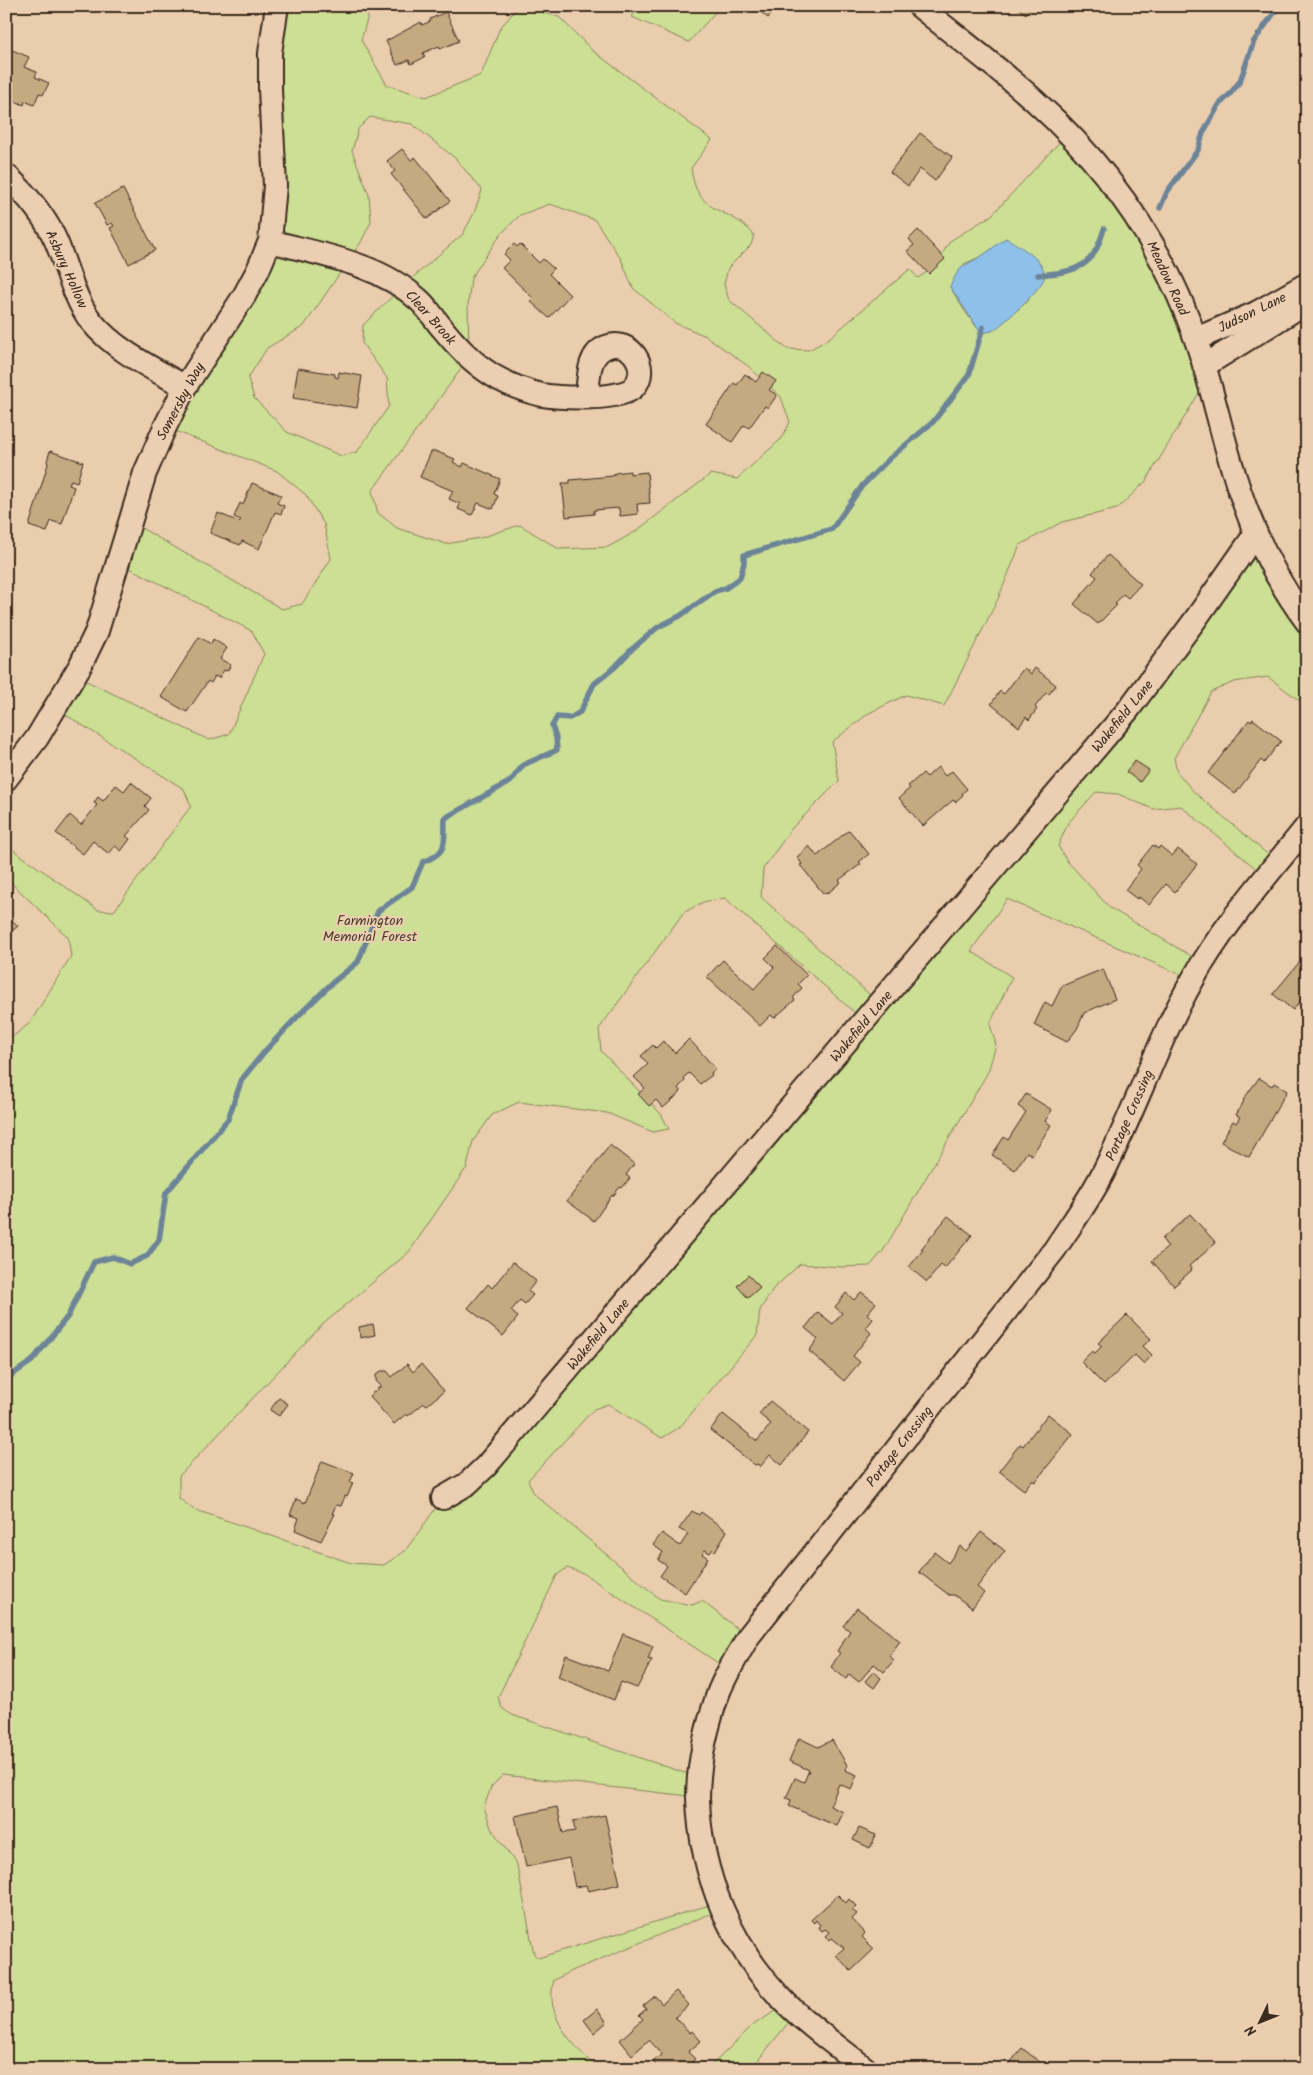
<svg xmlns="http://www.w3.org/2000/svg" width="1313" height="2075" font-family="Kalam,sans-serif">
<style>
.green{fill:#ccdf94;stroke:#848459;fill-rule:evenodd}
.water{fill:#8ec0ea;stroke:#6d8498}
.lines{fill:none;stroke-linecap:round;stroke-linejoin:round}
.stream{stroke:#6d8498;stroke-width:5.5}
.building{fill:#c5aa81;stroke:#3b2a1e}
.minor-casing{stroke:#3b2a1e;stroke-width:26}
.minor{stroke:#eccfb2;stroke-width:22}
.labels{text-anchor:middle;stroke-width:4;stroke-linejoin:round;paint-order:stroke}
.street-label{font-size:14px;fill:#3b2a1e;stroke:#eccfb2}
.park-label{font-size:14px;fill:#4a3c2a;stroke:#eccfb2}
</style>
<rect width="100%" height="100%" fill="#eacdad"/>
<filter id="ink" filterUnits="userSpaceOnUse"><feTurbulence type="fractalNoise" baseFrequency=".02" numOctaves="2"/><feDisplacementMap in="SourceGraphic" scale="10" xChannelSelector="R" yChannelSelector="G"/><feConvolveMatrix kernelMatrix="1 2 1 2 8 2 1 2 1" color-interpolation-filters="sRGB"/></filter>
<g filter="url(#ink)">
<path class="green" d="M 277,6 L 371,6 L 361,40 L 387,85 L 426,97 L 481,75 L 500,28 L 519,6 L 559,17 L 593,51 L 712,140 L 691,168 C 697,218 730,205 754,235 L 751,245 L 728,268 L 724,284 L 729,300 L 787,349 L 809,350 L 827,340 L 910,269 L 918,278 L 935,266 L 950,241 L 992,215 L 1068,133 L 1119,192 L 1208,378 L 1146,481 L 1117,509 L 1062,522 L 1020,545 L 998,599 L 944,706 L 906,695 L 869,713 L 832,742 L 839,781 L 792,828 L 763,869 L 761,897 L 879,1003 L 1256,533 L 1307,622 L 1307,706 L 1268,677 L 1234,682 L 1211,692 L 1174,758 L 1177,772 L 1194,792 L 1278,863 L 1266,877 L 1181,806 L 1153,809 L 1118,794 L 1096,792 L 1068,823 L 1058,846 L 1067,861 L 1110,908 L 1203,963 L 1193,980 L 1007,899 L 971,951 L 1012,977 L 990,1024 L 996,1045 L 988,1072 L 883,1251 L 870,1266 L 842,1267 L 800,1264 L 773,1289 L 760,1310 L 757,1335 L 680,1427 L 662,1438 L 608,1404 L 594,1409 L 528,1480 L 534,1494 L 660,1599 L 692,1605 L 702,1601 L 748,1637 L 730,1671 L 583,1573 L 567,1568 L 557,1575 L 498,1697 L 502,1708 L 512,1715 L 700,1778 L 698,1797 L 503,1775 L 491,1787 L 484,1807 L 491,1828 L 517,1865 L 534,1954 L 538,1958 L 719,1902 L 722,1909 L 574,1970 L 554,1980 C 543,2015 574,2048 599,2069 L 6,2069 L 6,1042 L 30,1023 L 71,956 L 68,937 L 6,878 L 6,845 L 98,910 L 114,911 L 191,806 L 184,789 L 55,708 L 74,675 L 209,740 L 229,734 L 264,654 L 252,631 L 118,562 L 129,521 L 282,609 L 302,604 L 331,559 L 324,524 L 306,495 L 277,471 L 165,427 L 258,270 ZM 370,117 L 412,124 L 455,158 L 482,190 L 474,213 L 463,234 L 403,286 L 363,325 L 362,343 L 387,378 L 389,406 L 357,452 L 341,456 L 287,432 L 254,398 L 248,378 L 267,348 L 304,326 L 361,242 L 371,222 L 369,195 L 352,151 L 358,129 ZM 550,204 L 595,220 L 621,259 L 633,288 L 675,323 L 706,336 L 748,366 L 781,397 L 790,422 L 781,439 L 737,479 L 711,474 L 635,532 L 608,547 L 559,549 L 520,525 L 480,538 L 446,544 L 397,528 L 378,513 L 372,491 L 469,358 L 468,305 L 471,278 L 500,235 L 520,215 ZM 1006,238 L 1029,300 L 993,330 L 981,333 L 964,310 L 950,287 L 964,264 L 984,255 ZM 725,898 L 864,1021 L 443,1498 L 405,1551 L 384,1565 L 351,1563 L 193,1509 L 179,1498 L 179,1476 L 322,1325 L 409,1252 L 467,1167 L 473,1141 L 492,1115 L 519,1102 L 607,1113 L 653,1132 L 669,1129 L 661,1114 L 601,1051 L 599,1029 L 683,913 L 703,902 Z
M 638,6 L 715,6 L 718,9 L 689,42 L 632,17 Z
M 787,2004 L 797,2012 L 751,2069 L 708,2069 L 753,2025 Z"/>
<path class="water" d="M 1006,238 C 1019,246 1042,258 1045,275 C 1046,285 1002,326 992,331 C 989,332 984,332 981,333 L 950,287 C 960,264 963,267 983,255 C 991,250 998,243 1006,238 Z"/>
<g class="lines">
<path class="stream" d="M 1160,208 L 1167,192 L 1198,150 L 1203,133 L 1219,105 L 1230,94 L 1240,81 L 1254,41 L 1279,6
M 1038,275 C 1044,274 1050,274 1057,273 C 1087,269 1096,257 1104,229
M 6,1379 L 32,1361 L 68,1316 L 94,1262 L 113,1257 L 130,1264 L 147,1256 L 159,1240 L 166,1193 L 228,1119 L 242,1079 L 265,1051 L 298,1016 L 332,983 L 358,962 L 378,911 L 412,887 L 423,862 C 449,852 444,843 445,818 L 511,781 L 523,765 L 557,750 L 556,738 L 552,726 L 557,717 L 570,718 L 580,712 L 594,684 L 615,667 L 632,649 L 658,627 L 680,616 L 715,591 L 726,588 L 740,578 L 744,563 L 744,555 L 832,529 L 862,486 L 889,459 L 933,422 L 969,375 L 983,327"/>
</g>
<path class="building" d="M 757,6 L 778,6 L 768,18 L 756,8 Z
M 1015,6 L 1032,6 L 1026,14 Z
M 446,12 L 459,41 L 440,49 L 439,46 L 423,53 L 425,57 L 411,64 L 409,60 L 397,65 L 386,41 L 421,22 L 422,25 L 431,21 L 430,19 Z
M 12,50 L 29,57 L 24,67 L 37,72 L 35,77 L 49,83 L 43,95 L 39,93 L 34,105 L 25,101 L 24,105 L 6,97 L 6,63 Z
M 920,133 L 952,157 L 951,159 L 935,181 L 920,169 L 908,186 L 890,172 Z
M 402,149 L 411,160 L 415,157 L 450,201 L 427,219 L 391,174 L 395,171 L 387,161 Z
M 123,189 L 155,250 L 129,264 L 110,228 L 114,226 L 112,223 L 107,225 L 95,203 Z
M 918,230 L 945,259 L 929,274 L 907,251 L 914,245 L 909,239 Z
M 514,244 L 517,247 L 520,244 L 539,263 L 543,259 L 554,269 L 549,274 L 570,295 L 549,318 L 530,301 L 533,298 L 502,268 L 510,260 L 504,254 Z
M 298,368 L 335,374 L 335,377 L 338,378 L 339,372 L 362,376 L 357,408 L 293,398 Z
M 763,372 L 776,381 L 769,390 L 777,395 L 768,408 L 765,406 L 749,428 L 744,425 L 732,442 L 706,424 L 734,383 L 737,385 L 745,374 L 756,382 Z
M 50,451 L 83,462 L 77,482 L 71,480 L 69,485 L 74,487 L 62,524 L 51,521 L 47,532 L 29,526 L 48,464 L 47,461 Z
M 435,451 L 455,459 L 453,462 L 462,467 L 464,463 L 500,479 L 494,494 L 498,496 L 493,509 L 478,503 L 472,515 L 458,509 L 460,504 L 449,499 L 453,491 L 420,477 L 431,452 Z
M 630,471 L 630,474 L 647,472 L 650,503 L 637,504 L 638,514 L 620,516 L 619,508 L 594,510 L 594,514 L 566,517 L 562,483 L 570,483 L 570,480 L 613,476 L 615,473 Z
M 252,483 L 281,495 L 277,503 L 284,506 L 281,514 L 275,512 L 259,549 L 242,541 L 240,545 L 210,533 L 218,513 L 239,522 L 241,520 L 234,517 L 240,503 L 243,505 Z
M 1108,555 L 1141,584 L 1128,598 L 1123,594 L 1115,604 L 1117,605 L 1098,624 L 1074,604 L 1097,577 L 1092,573 Z
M 199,637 L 211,644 L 213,639 L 227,648 L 220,659 L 231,665 L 227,671 L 224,670 L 219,678 L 215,676 L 211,683 L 208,681 L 187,712 L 161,697 Z
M 1024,668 L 1031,674 L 1035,668 L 1056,685 L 1049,694 L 1046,693 L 1035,707 L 1037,709 L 1029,720 L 1026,717 L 1019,727 L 991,704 L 1000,691 L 1004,694 Z
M 1253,719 L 1281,741 L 1264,763 L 1261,760 L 1235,794 L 1208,773 L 1249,720 L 1251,722 Z
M 1135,761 L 1149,770 L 1140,782 L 1126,772 Z
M 938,767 L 945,776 L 952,771 L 967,789 L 962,793 L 963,795 L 955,802 L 953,800 L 923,826 L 899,798 L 910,788 L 908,786 L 923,773 L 927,777 Z
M 131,782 L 151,798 L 145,806 L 149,810 L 126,836 L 130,839 L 121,851 L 115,846 L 109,854 L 93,841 L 83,854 L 56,833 L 70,815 L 81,825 L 97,805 L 94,803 L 98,797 L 103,801 L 116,785 L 124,791 Z
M 849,830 L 869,854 L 859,862 L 861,864 L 839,880 L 841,882 L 829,892 L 823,893 L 800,865 L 802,864 L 797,857 L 809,846 L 817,856 Z
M 1153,845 L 1158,849 L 1160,846 L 1172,856 L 1178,849 L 1197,864 L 1175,892 L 1166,884 L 1149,905 L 1139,897 L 1137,899 L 1125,890 L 1141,869 L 1137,865 Z
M 6,914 L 18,926 L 6,936 Z
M 777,946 L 807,975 L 798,984 L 802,988 L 793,998 L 795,1000 L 774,1018 L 771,1015 L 760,1026 L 707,977 L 723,960 L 754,989 L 774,967 L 765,958 Z
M 1307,953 L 1307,993 L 1293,1010 L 1273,994 Z
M 1103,969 L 1115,999 L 1084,1013 L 1077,1029 L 1067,1042 L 1034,1025 L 1045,1002 L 1052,1006 L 1062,986 Z
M 689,1039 L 716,1069 L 711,1073 L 712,1075 L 700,1084 L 689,1073 L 684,1077 L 685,1081 L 678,1088 L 681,1092 L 663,1108 L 656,1100 L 649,1106 L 638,1094 L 645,1088 L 634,1077 L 648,1064 L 641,1056 L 653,1045 L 656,1048 L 663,1041 L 675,1053 Z
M 1259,1078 L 1272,1086 L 1274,1083 L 1287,1091 L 1249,1157 L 1221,1142 L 1233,1121 L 1236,1123 L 1240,1117 L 1236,1115 L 1244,1101 L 1243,1100 Z
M 1026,1094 L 1052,1110 L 1045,1121 L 1051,1125 L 1032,1155 L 1027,1152 L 1015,1170 L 992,1155 L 1004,1137 L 1008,1140 L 1026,1112 L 1018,1106 Z
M 610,1145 L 634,1164 L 626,1175 L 630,1178 L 622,1188 L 620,1187 L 613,1196 L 612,1195 L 594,1221 L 567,1201 Z
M 1190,1214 L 1216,1243 L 1189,1266 L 1192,1270 L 1174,1286 L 1152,1261 L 1168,1247 L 1162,1239 Z
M 948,1216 L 972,1235 L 945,1268 L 941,1265 L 927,1282 L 909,1267 L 923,1250 L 921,1249 Z
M 513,1262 L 536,1281 L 528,1291 L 533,1295 L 525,1304 L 520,1300 L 511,1311 L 518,1317 L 503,1336 L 468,1308 L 488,1284 L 492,1288 Z
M 748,1275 L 760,1287 L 748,1298 L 737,1286 Z
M 861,1292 L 876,1303 L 867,1314 L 873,1319 L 866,1328 L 871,1333 L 853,1356 L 860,1362 L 844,1381 L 809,1351 L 818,1339 L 805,1328 L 818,1312 L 833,1324 L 842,1313 L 835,1307 L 846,1293 L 854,1300 Z
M 1127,1315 L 1151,1339 L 1143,1346 L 1152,1355 L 1144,1364 L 1135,1355 L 1104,1385 L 1081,1362 L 1092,1351 L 1095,1353 L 1102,1346 L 1098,1343 Z
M 373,1324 L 375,1335 L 360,1338 L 359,1327 Z
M 407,1364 L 413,1372 L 421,1364 L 444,1391 L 427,1405 L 424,1403 L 408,1416 L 406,1414 L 394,1424 L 369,1396 L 381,1386 L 376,1381 L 376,1375 L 381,1371 L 387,1371 L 392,1377 Z
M 279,1398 L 288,1404 L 279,1416 L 270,1410 Z
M 770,1401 L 808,1432 L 782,1465 L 770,1455 L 760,1467 L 758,1464 L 755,1465 L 710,1430 L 723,1414 L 757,1441 L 771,1424 L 759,1414 Z
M 1048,1414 L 1073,1434 L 1035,1482 L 1032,1480 L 1024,1490 L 999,1471 L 1020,1444 L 1023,1446 Z
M 322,1461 L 354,1473 L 350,1482 L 353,1483 L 347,1497 L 345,1496 L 341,1506 L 336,1505 L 332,1514 L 335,1514 L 321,1541 L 295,1530 L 299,1518 L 290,1515 L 296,1499 L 305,1503 Z
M 692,1511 L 699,1515 L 701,1512 L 727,1531 L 715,1551 L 713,1549 L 710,1553 L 705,1550 L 702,1554 L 708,1558 L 685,1593 L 660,1576 L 667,1566 L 658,1560 L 663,1552 L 653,1545 L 662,1533 L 680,1546 L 688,1534 L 679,1529 Z
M 981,1532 L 1005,1551 L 977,1587 L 984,1593 L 972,1608 L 954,1595 L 949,1595 L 919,1572 L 934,1552 L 948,1563 L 960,1546 L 966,1551 Z
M 857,1608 L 900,1641 L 889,1656 L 894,1660 L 884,1672 L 874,1664 L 859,1682 L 849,1674 L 846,1679 L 831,1667 L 840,1653 L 837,1651 L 850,1631 L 843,1626 Z
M 623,1634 L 653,1646 L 648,1659 L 652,1660 L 637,1688 L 621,1682 L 614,1700 L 558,1677 L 566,1655 L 608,1671 Z
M 873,1672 L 881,1678 L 874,1688 L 865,1681 Z
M 799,1738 L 818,1747 L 832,1740 L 847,1765 L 845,1770 L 857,1775 L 851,1789 L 839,1784 L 830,1806 L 843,1812 L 837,1826 L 789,1806 L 791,1800 L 786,1798 L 795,1778 L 804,1782 L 809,1770 L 789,1761 Z
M 557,1807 L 563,1833 L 575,1831 L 573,1821 L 605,1815 L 620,1884 L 588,1891 L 586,1885 L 575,1887 L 569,1858 L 526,1867 L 515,1816 Z
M 859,1828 L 876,1835 L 870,1848 L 853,1840 Z
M 838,1895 L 846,1903 L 849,1899 L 856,1906 L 852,1910 L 857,1914 L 852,1919 L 865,1933 L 862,1937 L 874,1949 L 851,1971 L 836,1955 L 844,1948 L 832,1938 L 830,1940 L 825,1936 L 829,1932 L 825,1929 L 822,1931 L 818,1927 L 820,1925 L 816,1920 L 814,1923 L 811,1920 Z
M 676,1991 L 689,2005 L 675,2017 L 690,2033 L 692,2031 L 701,2041 L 688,2052 L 695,2059 L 684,2069 L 671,2069 L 668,2066 L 665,2069 L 659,2069 L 653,2062 L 662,2054 L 649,2040 L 632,2055 L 620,2040 L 643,2019 L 639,2015 L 646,2009 L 643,2006 L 655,1996 L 662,2004 Z
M 597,2009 L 607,2022 L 594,2033 L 584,2020 Z
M 1022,2048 L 1046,2067 L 1045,2069 L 1005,2069 Z"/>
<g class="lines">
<g class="minor-casing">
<path id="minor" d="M 919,6 C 958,38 999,68 1036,102 C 1108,167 1164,247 1196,340 C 1210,379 1218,420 1230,460 C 1246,517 1271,574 1307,622
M 6,175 C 26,194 45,216 56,241 C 67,267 74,299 91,321 C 115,351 153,368 185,387
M 270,241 C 322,255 378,263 419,300 C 428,308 435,320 443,329 C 459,349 477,367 499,379 C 512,386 528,392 542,395 C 561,398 621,401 634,387 C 651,368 630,337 606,347 C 587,355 589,379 587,397
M 1196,339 L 1256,313 L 1307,284
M 1204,366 L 1307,302
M 6,779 L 37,738 L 80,666 L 97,631 L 145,473 L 165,427 L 185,387 L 244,296 L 258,270 L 270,241 L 275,186 L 270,89 L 270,53 L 277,6
M 443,1498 L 467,1484 L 486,1466 L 1128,710 L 1195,620 L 1256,533
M 866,2069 C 840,2048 811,2028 787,2004 C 732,1950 700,1875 698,1798 C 698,1764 707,1726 718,1694 C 725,1675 738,1655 748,1637 L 1055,1249 C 1072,1223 1091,1198 1105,1169 C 1136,1107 1158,1041 1192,981 C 1223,925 1267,876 1307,826"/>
</g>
<use href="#minor" class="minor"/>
</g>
</g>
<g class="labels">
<g class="street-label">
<text transform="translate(67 269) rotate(66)" y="5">Asbury Hollow</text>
<text transform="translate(1168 278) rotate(65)" y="5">Meadow Road</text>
<text transform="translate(1252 312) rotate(-26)" y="5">Judson Lane</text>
<text transform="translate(431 317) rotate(48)" y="5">Clear Brook</text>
<text transform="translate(180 401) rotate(-62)" y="5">Somersby Way</text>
<text transform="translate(1122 716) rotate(-51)" y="5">Wakefield Lane</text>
<text transform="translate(861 1026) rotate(-50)" y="5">Wakefield Lane</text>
<text transform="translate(1129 1115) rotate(-66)" y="5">Portage Crossing</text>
<text transform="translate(598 1334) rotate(-50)" y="5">Wakefield Lane</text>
<text transform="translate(899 1446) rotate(-52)" y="5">Portage Crossing</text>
</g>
<g class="park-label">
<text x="370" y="925">Farmington<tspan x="370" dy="16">Memorial Forest</tspan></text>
</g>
</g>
<rect width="1313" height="2075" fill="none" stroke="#eccfb2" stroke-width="25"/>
<rect x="12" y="12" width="1288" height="2050" fill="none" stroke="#3b2a1e" stroke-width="2" filter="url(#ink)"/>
<g transform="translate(1260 2022) rotate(227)" stroke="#eccfb2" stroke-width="4" paint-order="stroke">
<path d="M0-4L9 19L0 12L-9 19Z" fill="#3b2a1e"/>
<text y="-8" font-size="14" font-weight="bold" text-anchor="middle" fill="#3b2a1e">N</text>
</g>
</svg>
